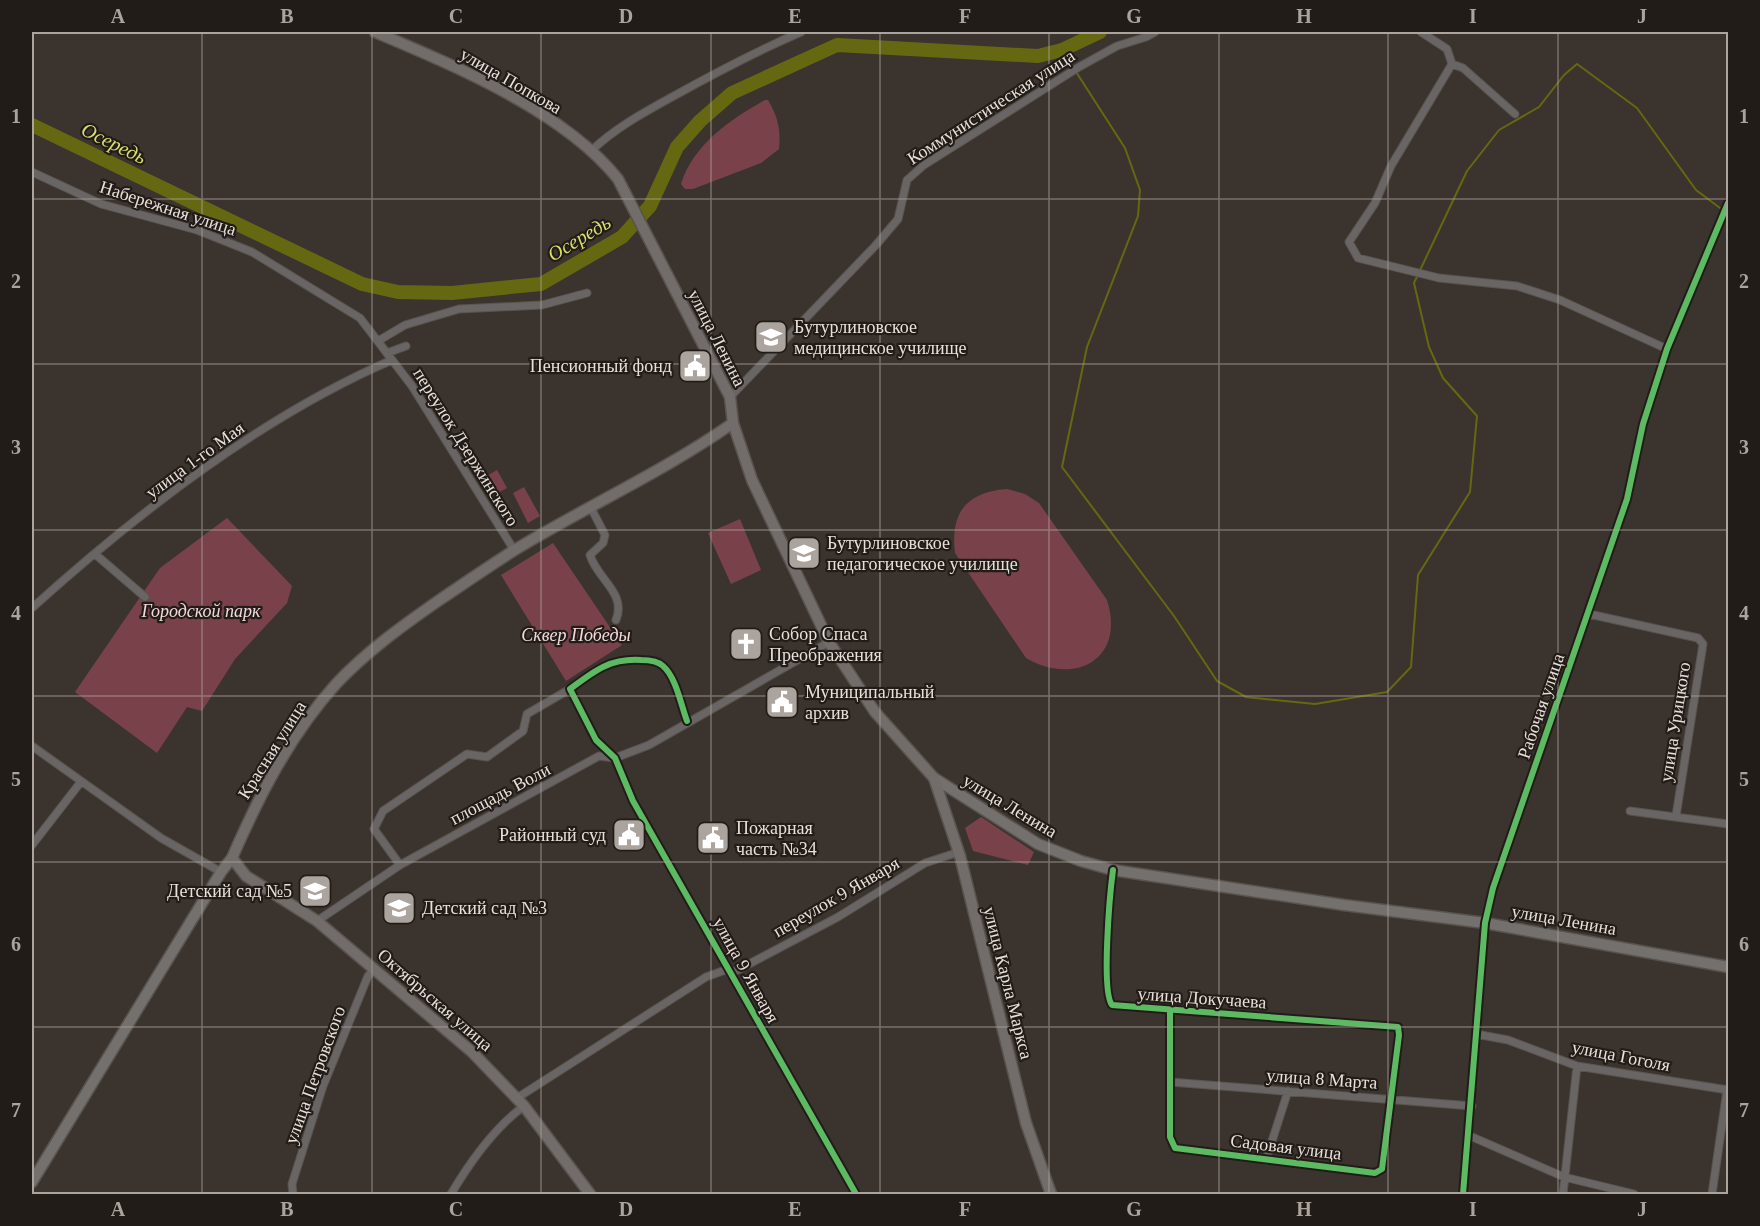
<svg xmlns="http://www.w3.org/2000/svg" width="1760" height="1226" font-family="'Times New Roman',serif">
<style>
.green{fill:#79424b}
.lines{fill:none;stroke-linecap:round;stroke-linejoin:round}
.stream{stroke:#656811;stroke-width:2}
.river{stroke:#656811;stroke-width:14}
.street-casing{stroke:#59534e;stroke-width:9}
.secondary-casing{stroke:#59534e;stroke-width:13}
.primary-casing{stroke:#59534e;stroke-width:13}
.street{stroke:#686564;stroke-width:7}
.secondary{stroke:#74706e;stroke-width:10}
.primary{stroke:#726d6a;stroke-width:10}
.cycleway-casing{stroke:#221c18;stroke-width:10}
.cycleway{stroke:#5cba63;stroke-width:6}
.grid{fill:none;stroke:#aba39d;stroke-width:1.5;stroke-opacity:0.55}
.labels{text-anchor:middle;stroke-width:4.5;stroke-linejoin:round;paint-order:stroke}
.street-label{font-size:18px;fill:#e8dfd9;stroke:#221c18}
.poi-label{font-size:18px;fill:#e8dfd9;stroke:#221c18;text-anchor:start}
.park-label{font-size:18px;font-style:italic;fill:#f1d8db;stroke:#221c18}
.water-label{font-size:20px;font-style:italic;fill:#d7de6b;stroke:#221c18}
.neatline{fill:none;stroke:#aba39d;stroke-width:2}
.grid-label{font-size:20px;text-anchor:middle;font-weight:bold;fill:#aba39d}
</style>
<rect width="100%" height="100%" fill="#3b342e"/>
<path class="green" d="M 765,100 L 768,100 C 778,117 781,130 779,149 L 761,163 L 693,189 L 685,189 L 681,184 C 693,145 731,119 765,100 Z
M 497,470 L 507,488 L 490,497 L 480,480 Z
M 524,487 L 540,516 L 528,523 L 513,493 Z
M 1007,489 L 1025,494 L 1039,503 L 1107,600 C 1126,660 1074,686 1026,658 L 955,553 C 950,512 967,492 1007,489 Z
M 227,518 L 292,586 L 287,603 L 235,659 L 202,711 L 187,707 L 157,753 L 75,692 L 160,568 Z
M 740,519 L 761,570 L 731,584 L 708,533 Z
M 553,543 L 622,645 L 566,681 L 501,575 Z
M 981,817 L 1034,852 L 1028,865 L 973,851 L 965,828 Z"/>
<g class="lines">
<path class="stream" d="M 1062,50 L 1125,148 L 1140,190 L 1138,216 L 1087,347 L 1062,467 L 1174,616 L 1217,681 L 1246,697 L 1315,704 L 1387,692 L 1411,667 L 1418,575 L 1470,492 L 1477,416 L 1443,378 L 1429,347 L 1414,283 L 1467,171 L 1499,130 L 1539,107 L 1564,75 L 1577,64 L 1637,108 L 1696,190 L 1728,214"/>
<path class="river" d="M 32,125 L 362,284 L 398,292 L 452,293 L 541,284 L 622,237 L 650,206 L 677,147 L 700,121 L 732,93 L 837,45 L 1038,56 L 1062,50 L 1100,32"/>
<g class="street-casing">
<path id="street" d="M 1421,32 L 1447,49 L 1452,64 L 1391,166 L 1375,203 L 1349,242 L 1358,258 L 1439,278 L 1517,286 L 1560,300 L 1667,349
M 1452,64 L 1463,68 L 1515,114
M 591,151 C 615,128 643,113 672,97 C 715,73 757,51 801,32
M 32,172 L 101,204 L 197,230 L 252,252 L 360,318 L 412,386 L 514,550
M 378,341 L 405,325 L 459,309 L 542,305 L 587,293
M 387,353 L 406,346
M 730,397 L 876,245 L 898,219 L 907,180 L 924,165 L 1079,67 L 1117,46 L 1146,37 L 1155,32
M 591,508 L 605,535 L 603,543 L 590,555 C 597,579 627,593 616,620
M 95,554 L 145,597
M 32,608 C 135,515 264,415 392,360
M 1589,614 L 1698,638 L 1703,644 L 1676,816
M 687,721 C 681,705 676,677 663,666 C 658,661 647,660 641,660 C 610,658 594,671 570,689 L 596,740 L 615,758 L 633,801 L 856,1194
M 32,746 L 161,838 L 221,872
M 1630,811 L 1728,824
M 32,845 L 80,783
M 400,865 L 374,829 L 383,811 L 467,754 L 487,757 L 523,731 L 527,714 L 570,689
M 1113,870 C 1110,892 1101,991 1112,1005 L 1398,1027 L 1399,1035 L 1382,1169 L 1375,1173 L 1175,1148 L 1170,1137 L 1170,1011
M 317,921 L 400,865 L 599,756 L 615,758 L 649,745 L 829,642
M 730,974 L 838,917 L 925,863 L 959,852
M 1476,1034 L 1508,1040 L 1577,1066 L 1728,1090
M 1170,1082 L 1472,1106
M 517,1098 L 706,977 L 728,969
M 1470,1136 L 1564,1177 L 1634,1194
M 1266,1160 L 1288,1091
M 293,1194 L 292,1184 L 323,1086 L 368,976 L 375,969
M 451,1194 C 470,1162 494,1128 524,1106
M 1463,1194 L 1485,923 L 1493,888 L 1627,499 L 1643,424 L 1667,349 L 1728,203
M 1563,1194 L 1577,1066
M 1712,1194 L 1727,1090"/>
</g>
<g class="secondary-casing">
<path id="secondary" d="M 934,778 L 1038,844 L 1081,861 L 1113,870 L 1344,905 L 1485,923 L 1728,967
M 32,1182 L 221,872 L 232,858"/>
</g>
<g class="primary-casing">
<path id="primary" d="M 375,32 C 453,65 564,111 618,179 L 730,397 L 733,423 L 752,480 L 829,642 L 875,712 L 934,778 L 960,856 L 1026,1123 L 1051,1194
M 590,1194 L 524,1106 L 472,1052 L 317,921 L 246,876 L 232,858 C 259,796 290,735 336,684 C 366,652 402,626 438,601 C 463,584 488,567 513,551 C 585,507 663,472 733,423"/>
</g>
<use href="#street" class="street"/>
<use href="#secondary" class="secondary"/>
<use href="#primary" class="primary"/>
<g class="cycleway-casing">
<path id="cycleway" d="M 687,721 C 681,705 676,677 663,666 C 658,661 647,660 641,660 C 610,658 594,671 570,689 L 596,740 L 615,758 L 633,801 L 856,1194
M 1113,870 C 1110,892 1101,991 1112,1005 L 1398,1027 L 1399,1035 L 1382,1169 L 1375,1173 L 1175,1148 L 1170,1137 L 1170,1011
M 1463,1194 L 1485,923 L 1493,888 L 1627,499 L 1643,424 L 1667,349 L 1728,203"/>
</g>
<use href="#cycleway" class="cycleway"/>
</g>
<path class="grid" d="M 202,32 L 202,1194M 372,32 L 372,1194M 541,32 L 541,1194M 711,32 L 711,1194M 880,32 L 880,1194M 1049,32 L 1049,1194M 1219,32 L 1219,1194M 1388,32 L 1388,1194M 1558,32 L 1558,1194M 32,199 L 1728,199M 32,364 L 1728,364M 32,530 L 1728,530M 32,696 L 1728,696M 32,862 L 1728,862M 32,1027 L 1728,1027"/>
<defs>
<g id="university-square" transform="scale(1.725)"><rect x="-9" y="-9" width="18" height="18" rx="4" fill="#aba39d" stroke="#221c18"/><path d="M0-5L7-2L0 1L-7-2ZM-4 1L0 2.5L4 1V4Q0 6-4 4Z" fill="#fff"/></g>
<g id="civic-square" transform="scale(1.725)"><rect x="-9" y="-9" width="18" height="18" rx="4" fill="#aba39d" stroke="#221c18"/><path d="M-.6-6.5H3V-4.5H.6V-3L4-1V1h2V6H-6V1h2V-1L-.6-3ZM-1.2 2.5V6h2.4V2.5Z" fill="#fff"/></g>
<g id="church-square" transform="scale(1.725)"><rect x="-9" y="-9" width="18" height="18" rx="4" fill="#aba39d" stroke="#221c18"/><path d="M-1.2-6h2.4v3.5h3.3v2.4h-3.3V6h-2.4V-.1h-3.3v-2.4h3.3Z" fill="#fff"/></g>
<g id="school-square" transform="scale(1.725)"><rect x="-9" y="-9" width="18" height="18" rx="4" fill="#aba39d" stroke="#221c18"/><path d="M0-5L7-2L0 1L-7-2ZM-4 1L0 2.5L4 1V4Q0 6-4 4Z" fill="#fff"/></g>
</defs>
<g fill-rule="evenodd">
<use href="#university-square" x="771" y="337"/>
<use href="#civic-square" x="695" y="366"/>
<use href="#university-square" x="804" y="553"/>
<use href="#church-square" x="746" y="644"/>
<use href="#civic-square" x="782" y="702"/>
<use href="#civic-square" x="629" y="835"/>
<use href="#civic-square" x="713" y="838"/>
<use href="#school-square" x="315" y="891"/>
<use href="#school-square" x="399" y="908"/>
</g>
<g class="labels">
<g class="street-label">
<text transform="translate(511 81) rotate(30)" y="6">улица Попкова</text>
<text transform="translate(991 107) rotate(-33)" y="6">Коммунистическая улица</text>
<text transform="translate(168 208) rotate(18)" y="6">Набережная улица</text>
<text transform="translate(717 338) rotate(63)" y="6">улица Ленина</text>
<text transform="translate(466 447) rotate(58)" y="6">переулок Дзержинского</text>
<text transform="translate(195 460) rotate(-36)" y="6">улица 1-го Мая</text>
<text transform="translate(1541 706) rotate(-71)" y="6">Рабочая улица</text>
<text transform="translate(1675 722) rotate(-81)" y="6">улица Урицкого</text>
<text transform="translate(272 750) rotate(-58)" y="6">Красная улица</text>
<text transform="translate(500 794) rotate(-28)" y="6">площадь Воли</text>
<text transform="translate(1010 806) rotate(31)" y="6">улица Ленина</text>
<text transform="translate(836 897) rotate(-30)" y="6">переулок 9 Января</text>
<text transform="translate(1564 920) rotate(10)" y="6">улица Ленина</text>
<text transform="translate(746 970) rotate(61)" y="6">улица 9 Января</text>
<text transform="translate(1008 983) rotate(76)" y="6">улица Карла Маркса</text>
<text transform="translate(1202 998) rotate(4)" y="6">улица Докучаева</text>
<text transform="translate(435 1000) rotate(41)" y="6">Октябрьская улица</text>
<text transform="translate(1621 1056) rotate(11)" y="6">улица Гоголя</text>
<text transform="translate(315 1075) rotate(-70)" y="6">улица Петровского</text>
<text transform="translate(1322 1079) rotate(4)" y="6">улица 8 Марта</text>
<text transform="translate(1286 1147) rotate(7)" y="6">Садовая улица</text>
</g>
<g class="poi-label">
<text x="794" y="333">Бутурлиновское<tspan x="794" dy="21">медицинское училище</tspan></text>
<text x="672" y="372" text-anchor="end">Пенсионный фонд</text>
<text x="827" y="549">Бутурлиновское<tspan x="827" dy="21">педагогическое училище</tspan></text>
<text x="769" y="640">Собор Спаса<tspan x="769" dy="21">Преображения</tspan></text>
<text x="805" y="698">Муниципальный<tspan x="805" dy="21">архив</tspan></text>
<text x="736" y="834">Пожарная<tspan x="736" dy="21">часть №34</tspan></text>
<text x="606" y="841" text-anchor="end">Районный суд</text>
<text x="292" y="897" text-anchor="end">Детский сад №5</text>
<text x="422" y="914">Детский сад №3</text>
</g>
<g class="park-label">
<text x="201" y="617">Городской парк</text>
<text x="576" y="641">Сквер Победы</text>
</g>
<g class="water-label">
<text transform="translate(114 143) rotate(26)" y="7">Осередь</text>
<text transform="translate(579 238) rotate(-31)" y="7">Осередь</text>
</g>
</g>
<rect width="1760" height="1226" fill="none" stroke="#221c18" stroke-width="66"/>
<rect x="33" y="33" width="1694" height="1160" class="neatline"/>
<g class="grid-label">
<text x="118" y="23">A</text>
<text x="287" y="23">B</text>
<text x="456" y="23">C</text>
<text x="626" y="23">D</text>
<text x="795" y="23">E</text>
<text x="965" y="23">F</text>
<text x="1134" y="23">G</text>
<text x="1304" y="23">H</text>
<text x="1473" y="23">I</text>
<text x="1642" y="23">J</text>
<text x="16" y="123">1</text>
<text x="1744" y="123">1</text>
<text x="16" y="288">2</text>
<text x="1744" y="288">2</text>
<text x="16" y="454">3</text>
<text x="1744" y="454">3</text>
<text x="16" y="620">4</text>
<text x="1744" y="620">4</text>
<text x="16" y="786">5</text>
<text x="1744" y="786">5</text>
<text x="16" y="951">6</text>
<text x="1744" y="951">6</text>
<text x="16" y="1117">7</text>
<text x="1744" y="1117">7</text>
<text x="118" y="1216">A</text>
<text x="287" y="1216">B</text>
<text x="456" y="1216">C</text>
<text x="626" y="1216">D</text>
<text x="795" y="1216">E</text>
<text x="965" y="1216">F</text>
<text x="1134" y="1216">G</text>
<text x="1304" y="1216">H</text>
<text x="1473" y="1216">I</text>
<text x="1642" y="1216">J</text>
</g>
</svg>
